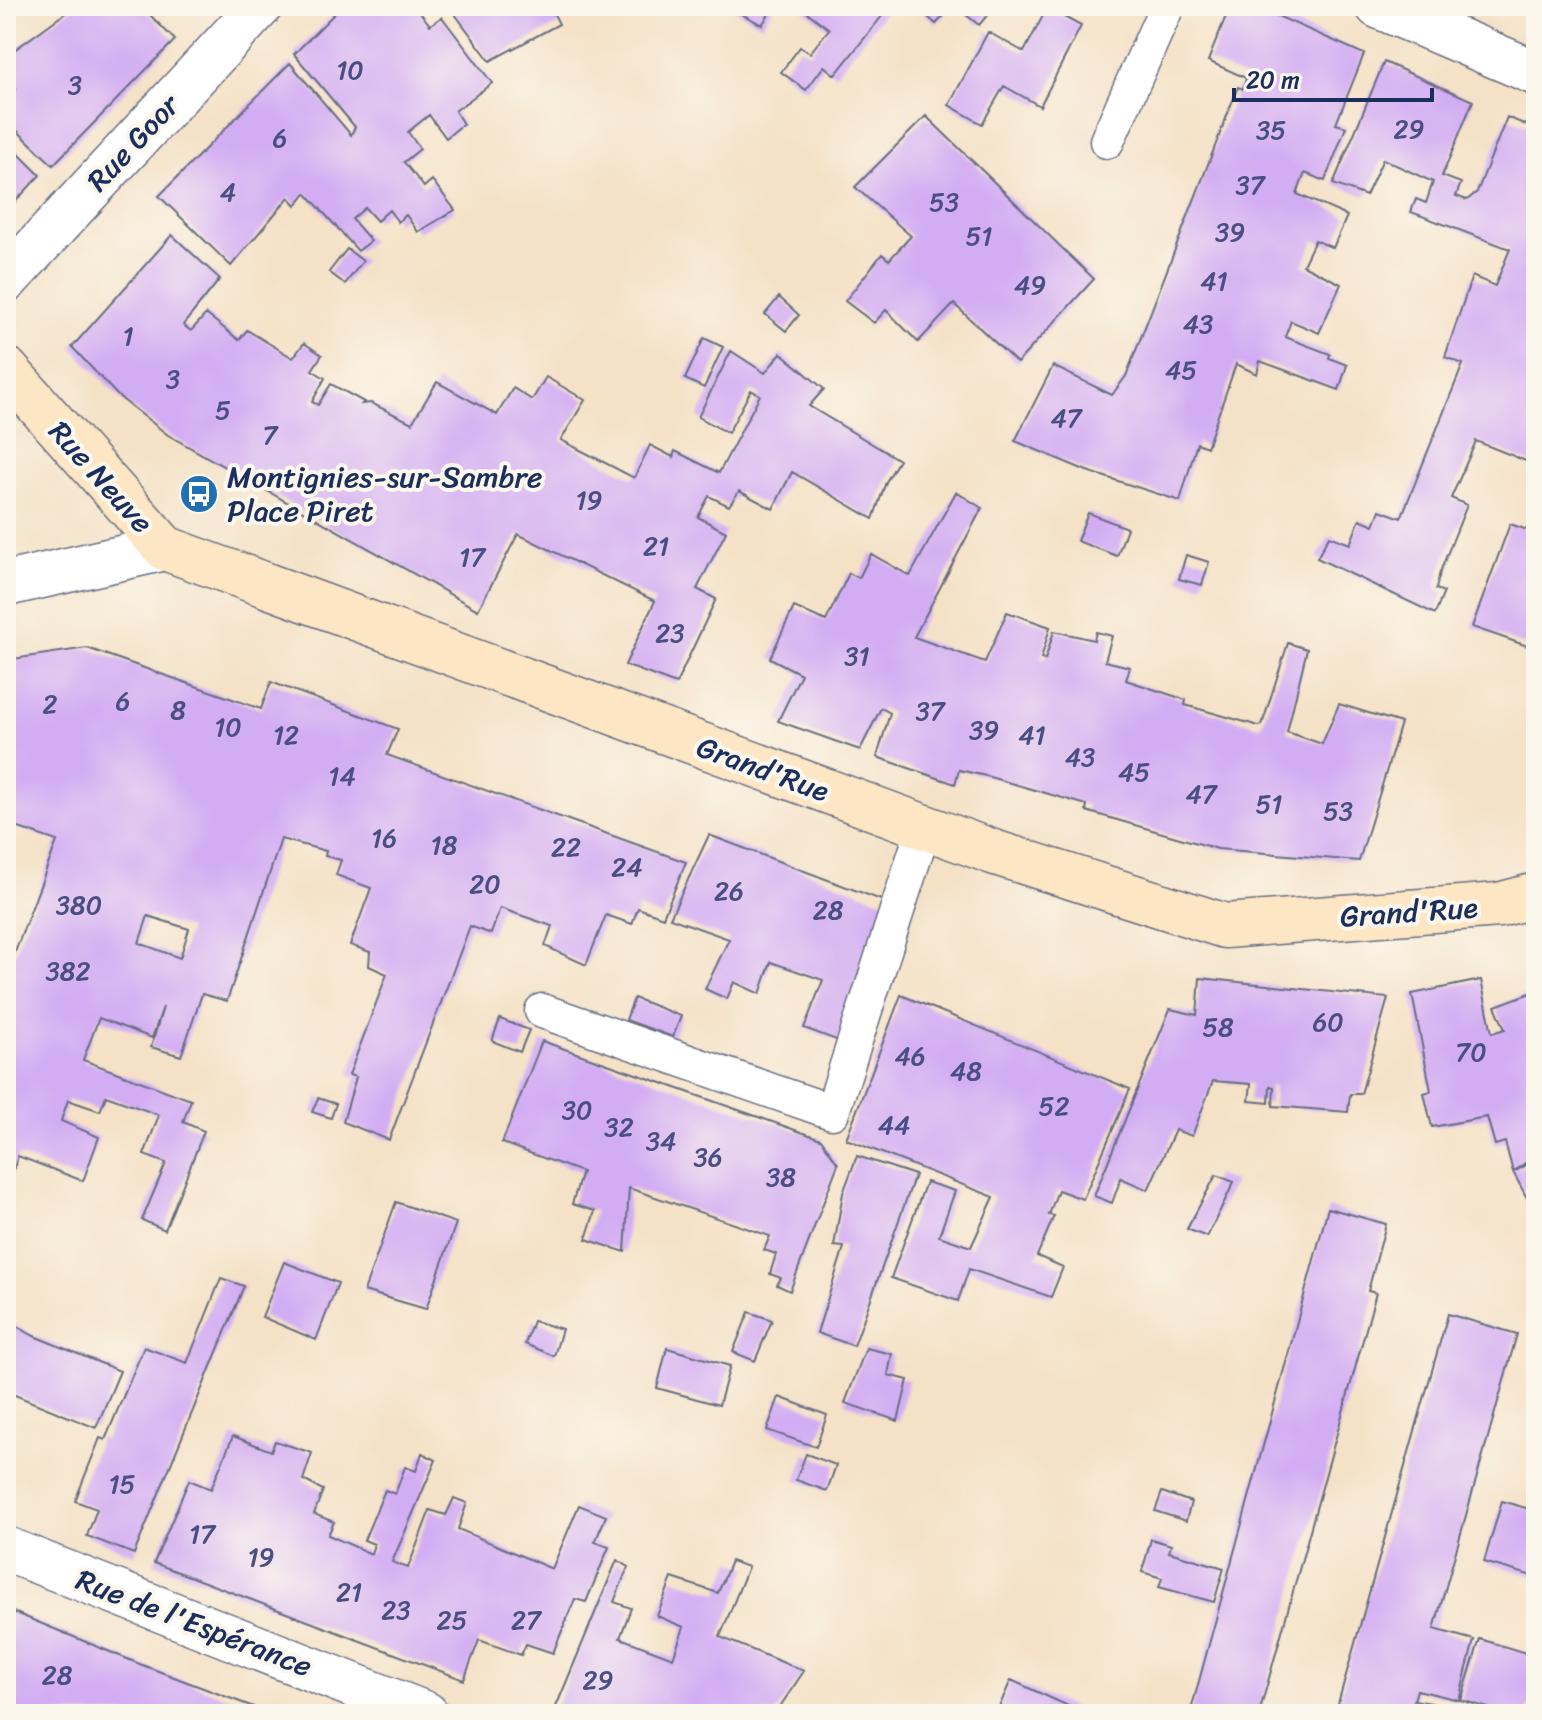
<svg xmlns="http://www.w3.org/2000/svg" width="1542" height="1720" font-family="Sriracha,sans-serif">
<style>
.building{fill:#d3adf3;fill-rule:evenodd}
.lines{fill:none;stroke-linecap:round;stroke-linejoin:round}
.lane-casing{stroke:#676d82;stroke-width:37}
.street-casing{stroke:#676d82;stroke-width:47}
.secondary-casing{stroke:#676d82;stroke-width:47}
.lane{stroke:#fff;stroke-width:34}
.street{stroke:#fff;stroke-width:44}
.secondary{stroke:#fce6c4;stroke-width:44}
.labels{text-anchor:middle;stroke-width:8;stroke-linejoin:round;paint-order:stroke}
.number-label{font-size:26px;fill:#494e83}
.street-label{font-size:30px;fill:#1b2f5e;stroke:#fbf7ec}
.poi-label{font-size:30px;fill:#1b2f5e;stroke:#fbf7ec;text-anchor:start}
</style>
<rect width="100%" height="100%" fill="#fbf7ec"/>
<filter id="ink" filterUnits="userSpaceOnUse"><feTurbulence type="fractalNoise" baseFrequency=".0125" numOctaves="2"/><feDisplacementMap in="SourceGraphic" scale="16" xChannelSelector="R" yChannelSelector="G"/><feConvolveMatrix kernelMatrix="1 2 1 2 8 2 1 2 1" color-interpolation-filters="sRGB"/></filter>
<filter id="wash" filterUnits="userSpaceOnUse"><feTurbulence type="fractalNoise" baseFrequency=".006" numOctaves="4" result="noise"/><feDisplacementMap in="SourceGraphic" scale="32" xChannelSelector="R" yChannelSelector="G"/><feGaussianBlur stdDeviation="1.8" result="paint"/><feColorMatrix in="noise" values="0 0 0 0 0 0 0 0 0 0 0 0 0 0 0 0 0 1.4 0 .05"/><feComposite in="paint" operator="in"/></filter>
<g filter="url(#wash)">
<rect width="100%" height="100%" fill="#f4e1c6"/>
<g id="blocks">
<path class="building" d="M 75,6 L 141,6 L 175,40 L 53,165 L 6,120 L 6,100 L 16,88 L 6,75 L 6,56 Z
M 342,6 L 415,6 L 430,25 L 442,17 L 492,83 L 455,111 L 463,124 L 446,138 L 429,115 L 408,132 L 420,149 L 404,162 L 424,187 L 432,180 L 455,210 L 418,232 L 406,215 L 398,222 L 389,210 L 377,221 L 365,208 L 352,219 L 371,241 L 358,251 L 306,193 L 296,205 L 289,197 L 231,266 L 159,196 L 290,63 L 351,135 L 355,127 L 294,54 Z
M 449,6 L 550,6 L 559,24 L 490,61 Z
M 727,6 L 774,6 L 762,25 Z
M 805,6 L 890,6 L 835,75 L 824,66 L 806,90 L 781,72 L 800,47 L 810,53 L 829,29 L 803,9 Z
M 922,6 L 953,6 L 936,24 L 921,11 Z
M 955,6 L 995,6 L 979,25 Z
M 1230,6 L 1255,6 L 1364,54 L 1336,124 L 1346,127 L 1325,181 L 1305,173 L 1297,194 L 1347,216 L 1333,248 L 1315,240 L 1303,265 L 1341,284 L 1319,333 L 1291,321 L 1285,337 L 1330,354 L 1329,358 L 1347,365 L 1339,390 L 1260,361 L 1257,374 L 1236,364 L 1207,447 L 1197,443 L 1180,501 L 1087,471 L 1015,441 L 1053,366 L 1112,395 L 1126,376 L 1238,87 L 1243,89 L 1246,78 L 1208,61 Z
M 1515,6 L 1536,6 L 1536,16 L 1525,11 Z
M 1047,8 L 1081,26 L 1040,106 L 1004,86 L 982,124 L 949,105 L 988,32 L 1024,52 Z
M 1384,62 L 1473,101 L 1442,176 L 1461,183 L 1456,196 L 1467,200 L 1477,192 L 1507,117 L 1536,129 L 1536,465 L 1476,441 L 1451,498 L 1467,505 L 1440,572 L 1436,589 L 1444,592 L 1435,614 L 1317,558 L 1329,536 L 1350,544 L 1360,519 L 1374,525 L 1380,510 L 1401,518 L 1463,364 L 1445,357 L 1472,276 L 1495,286 L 1510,249 L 1411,212 L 1416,199 L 1426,203 L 1433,182 L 1383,159 L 1366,196 L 1333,184 Z
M 926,116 L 1094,279 L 1017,363 L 954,304 L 918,342 L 886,310 L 874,323 L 845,301 L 882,254 L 889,260 L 911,236 L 855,187 Z
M 6,141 L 40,175 L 6,212 Z
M 172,235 L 220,279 L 183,325 L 191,331 L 206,314 L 239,340 L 247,330 L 293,358 L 304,343 L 322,355 L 312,370 L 325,378 L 312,402 L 318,405 L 331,384 L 364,402 L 362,404 L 371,403 L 412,423 L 437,382 L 497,415 L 513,388 L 532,400 L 546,377 L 585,400 L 561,440 L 634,478 L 650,445 L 673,457 L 675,451 L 719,473 L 760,395 L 751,390 L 728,433 L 698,417 L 731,351 L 765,373 L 781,353 L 824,389 L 809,406 L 899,460 L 886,482 L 873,519 L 792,472 L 773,509 L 739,491 L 729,506 L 709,496 L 698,517 L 726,532 L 697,589 L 716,599 L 676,684 L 625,665 L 655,601 L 518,534 L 478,610 L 168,435 L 118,396 L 72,347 Z
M 347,249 L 363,261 L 345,284 L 329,272 Z
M 779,297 L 799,315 L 786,331 L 765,314 Z
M 704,338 L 723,347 L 704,388 L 685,379 Z
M 956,492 L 982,508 L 914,637 L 985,662 L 1007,612 L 1050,627 L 1041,659 L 1045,660 L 1054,631 L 1094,640 L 1096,632 L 1112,636 L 1105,661 L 1130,667 L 1126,680 L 1186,700 L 1185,705 L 1259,726 L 1262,725 L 1288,643 L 1307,649 L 1287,732 L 1322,744 L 1339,704 L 1401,723 L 1359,861 L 1218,849 L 1086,811 L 1087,805 L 986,776 L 959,770 L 955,784 L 877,757 L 890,713 L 881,708 L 860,750 L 778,721 L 801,674 L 770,658 L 794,607 L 826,621 L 849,573 L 859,578 L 871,554 L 910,576 Z
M 1088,513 L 1127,528 L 1117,556 L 1077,541 Z
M 1510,524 L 1536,533 L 1536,649 L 1472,627 Z
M 1186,555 L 1209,562 L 1202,585 L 1179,579 Z
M 87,648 L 261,709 L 271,682 L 398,729 L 387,755 L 686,862 L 663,917 L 638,908 L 632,924 L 606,915 L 586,965 L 545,946 L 552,926 L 500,908 L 491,934 L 470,926 L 389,1140 L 343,1122 L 356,1077 L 349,1075 L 387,974 L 369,966 L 370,952 L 350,945 L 371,888 L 336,875 L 341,860 L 325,856 L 326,851 L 281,839 L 227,1001 L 202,994 L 181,1056 L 151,1047 L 163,1007 L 152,1038 L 99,1018 L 83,1060 L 191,1100 L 183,1122 L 204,1131 L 165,1230 L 142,1220 L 166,1163 L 144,1155 L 159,1115 L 106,1096 L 100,1111 L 68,1100 L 61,1121 L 99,1137 L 83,1181 L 18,1156 L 13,1171 L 6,1168 L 6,976 L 57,841 L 7,824 L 6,660 ZM 148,916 L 189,929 L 180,958 L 139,943 Z
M 709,835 L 892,904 L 839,1041 L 804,1028 L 823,980 L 771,962 L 760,994 L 734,982 L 727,999 L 705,989 L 729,939 L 670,918 Z
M 1200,978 L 1388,998 L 1361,1094 L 1350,1094 L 1348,1112 L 1273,1106 L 1274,1087 L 1270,1086 L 1269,1103 L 1249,1101 L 1251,1084 L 1213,1081 L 1192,1136 L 1175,1130 L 1148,1190 L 1121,1178 L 1112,1203 L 1094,1196 L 1170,1009 L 1197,1015 Z
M 1481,980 L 1492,1033 L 1505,1029 L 1495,1006 L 1536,991 L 1536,1155 L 1513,1172 L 1536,1160 L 1536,1215 L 1513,1172 L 1505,1142 L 1495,1145 L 1487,1117 L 1432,1127 L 1424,1093 L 1431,1091 L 1412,994 Z
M 901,995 L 1130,1089 L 1083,1199 L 1058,1190 L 1049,1215 L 1054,1216 L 1037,1256 L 1063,1267 L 1051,1297 L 969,1269 L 958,1301 L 891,1278 L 926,1182 L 955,1191 L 939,1236 L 971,1247 L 994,1197 L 846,1139 Z
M 634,998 L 681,1016 L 673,1037 L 626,1020 Z
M 500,1019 L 529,1030 L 520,1052 L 492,1041 Z
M 542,1041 L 821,1139 L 838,1164 L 790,1291 L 777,1285 L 781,1278 L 770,1274 L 776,1254 L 764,1250 L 770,1236 L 629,1188 L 625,1252 L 586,1239 L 595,1211 L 572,1204 L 582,1172 L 502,1143 Z
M 318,1098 L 336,1104 L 331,1118 L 312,1112 Z
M 857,1156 L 915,1175 L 854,1346 L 817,1333 L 844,1247 L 834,1246 L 843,1193 Z
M 1216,1175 L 1234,1182 L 1207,1237 L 1187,1229 Z
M 396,1202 L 456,1223 L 426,1309 L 364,1291 Z
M 1328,1208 L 1386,1224 L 1368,1291 L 1376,1293 L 1259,1714 L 1190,1714 Z
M 284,1262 L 338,1283 L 316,1340 L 262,1317 Z
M 221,1278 L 244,1286 L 134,1554 L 87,1536 L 97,1509 L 75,1501 L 100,1438 L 105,1440 L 144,1347 L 187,1363 Z
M 749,1312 L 772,1320 L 755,1361 L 733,1352 Z
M 1448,1314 L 1517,1334 L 1434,1629 L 1474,1640 L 1459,1700 L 1417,1690 L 1414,1700 L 1432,1703 L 1429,1714 L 1335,1714 Z
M 6,1320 L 34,1336 L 120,1371 L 96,1428 L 10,1393 L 6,1404 Z
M 533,1321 L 562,1329 L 554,1356 L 525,1344 Z
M 667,1348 L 730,1366 L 719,1405 L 657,1388 Z
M 866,1348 L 892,1354 L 888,1375 L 908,1380 L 898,1421 L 845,1403 Z
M 779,1397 L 827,1415 L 816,1447 L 767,1430 Z
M 233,1436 L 271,1451 L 275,1441 L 312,1453 L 303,1480 L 323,1490 L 314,1514 L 334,1522 L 328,1535 L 371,1554 L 374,1544 L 364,1540 L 385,1490 L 395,1494 L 405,1467 L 416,1471 L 422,1453 L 436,1460 L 392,1562 L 408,1568 L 430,1510 L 446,1515 L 454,1498 L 467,1503 L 458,1529 L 552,1569 L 579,1505 L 606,1516 L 595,1542 L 609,1547 L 586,1602 L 575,1599 L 553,1653 L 526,1644 L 521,1655 L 479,1640 L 464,1680 L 154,1563 L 189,1480 L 211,1489 Z
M 806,1454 L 836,1465 L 827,1491 L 796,1480 Z
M 1162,1492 L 1191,1502 L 1186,1521 L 1155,1511 Z
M 1502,1501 L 1536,1511 L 1536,1577 L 1484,1562 Z
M 1151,1539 L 1171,1545 L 1169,1552 L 1224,1568 L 1214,1602 L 1159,1587 L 1162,1578 L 1142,1572 Z
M 617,1560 L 628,1567 L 614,1602 L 631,1608 L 620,1638 L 673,1658 L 684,1627 L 657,1616 L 672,1578 L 718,1593 L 731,1561 L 748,1567 L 720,1637 L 804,1671 L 775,1714 L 553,1714 Z
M 6,1609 L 137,1663 L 272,1714 L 6,1714 Z
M 1480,1639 L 1536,1656 L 1536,1688 L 1526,1714 L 1509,1714 L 1461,1700 Z
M 1011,1680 L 1086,1714 L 996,1714 Z"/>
</g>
</g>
<g filter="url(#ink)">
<use href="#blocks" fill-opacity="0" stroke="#676d82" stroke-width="2"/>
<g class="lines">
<g class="lane-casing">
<path id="lane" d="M 1107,141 L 1167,6
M 542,1011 L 832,1112 L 924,827"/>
</g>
<g class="street-casing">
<path id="street" d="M 1378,6 L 1536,73
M 6,280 L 260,6
M 6,584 L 165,548
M 6,1549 L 426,1714"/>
</g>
<g class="secondary-casing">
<path id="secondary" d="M 6,369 L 165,548 L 993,852 L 1225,926 L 1499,905 L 1536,895"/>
</g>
<use href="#lane" class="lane"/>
<use href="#street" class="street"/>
<use href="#secondary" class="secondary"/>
</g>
</g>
<defs>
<g id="bus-disc" transform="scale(2)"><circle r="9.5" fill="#1f6fb2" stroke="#fbf7ec"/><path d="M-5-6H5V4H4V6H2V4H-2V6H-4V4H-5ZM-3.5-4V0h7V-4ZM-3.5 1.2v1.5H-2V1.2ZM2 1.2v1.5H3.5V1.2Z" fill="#fff"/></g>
</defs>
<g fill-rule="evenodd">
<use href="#bus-disc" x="199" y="494"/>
</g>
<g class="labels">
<g class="number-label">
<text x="350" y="79">10</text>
<text x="75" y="94">3</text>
<text x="1409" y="138">29</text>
<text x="1271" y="139">35</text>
<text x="280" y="147">6</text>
<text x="1250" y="194">37</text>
<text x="228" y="201">4</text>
<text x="944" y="211">53</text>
<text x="1230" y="241">39</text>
<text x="979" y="245">51</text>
<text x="1214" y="290">41</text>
<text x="1030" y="294">49</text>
<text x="1198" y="333">43</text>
<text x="128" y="345">1</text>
<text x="1181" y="379">45</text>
<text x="173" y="388">3</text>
<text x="223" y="419">5</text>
<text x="1066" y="427">47</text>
<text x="270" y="444">7</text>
<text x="589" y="509">19</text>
<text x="656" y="555">21</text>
<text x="472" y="566">17</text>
<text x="670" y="642">23</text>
<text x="857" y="665">31</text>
<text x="123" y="710">6</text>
<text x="50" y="713">2</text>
<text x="178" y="719">8</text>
<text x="930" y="720">37</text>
<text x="228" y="736">10</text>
<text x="984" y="739">39</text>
<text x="286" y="744">12</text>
<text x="1032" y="744">41</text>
<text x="1080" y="766">43</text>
<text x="1134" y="781">45</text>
<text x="342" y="785">14</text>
<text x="1201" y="803">47</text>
<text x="1269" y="813">51</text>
<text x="1338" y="820">53</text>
<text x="384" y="847">16</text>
<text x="444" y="854">18</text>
<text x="566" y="856">22</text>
<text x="627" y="876">24</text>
<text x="485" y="893">20</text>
<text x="729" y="900">26</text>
<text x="79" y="914">380</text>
<text x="828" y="919">28</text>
<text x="68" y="980">382</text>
<text x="1328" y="1031">60</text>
<text x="1218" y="1036">58</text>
<text x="1471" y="1061">70</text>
<text x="910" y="1065">46</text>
<text x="966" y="1080">48</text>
<text x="1054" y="1115">52</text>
<text x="577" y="1119">30</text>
<text x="894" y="1134">44</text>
<text x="619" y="1136">32</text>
<text x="661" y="1150">34</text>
<text x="708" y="1166">36</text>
<text x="781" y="1186">38</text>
<text x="122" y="1493">15</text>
<text x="202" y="1543">17</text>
<text x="261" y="1566">19</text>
<text x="349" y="1601">21</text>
<text x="396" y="1619">23</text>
<text x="452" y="1629">25</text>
<text x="526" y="1629">27</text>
<text x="57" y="1684">28</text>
<text x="598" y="1689">29</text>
</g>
<g class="street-label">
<text transform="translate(133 143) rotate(-47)" y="10">Rue Goor</text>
<text transform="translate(101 477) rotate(48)" y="10">Rue Neuve</text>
<text transform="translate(763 769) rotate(20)" y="10">Grand'Rue</text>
<text transform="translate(1409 912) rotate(-4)" y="10">Grand'Rue</text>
<text transform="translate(194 1623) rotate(21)" y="10">Rue de l'Espérance</text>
</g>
<g class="poi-label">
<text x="227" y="487">Montignies-sur-Sambre<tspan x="227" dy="34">Place Piret</tspan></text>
</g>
</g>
<rect width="1542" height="1720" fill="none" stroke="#fbf7ec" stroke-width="32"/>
<path d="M1234 88v12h198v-12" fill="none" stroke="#1b2f5e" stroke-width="4"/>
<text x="1246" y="88" font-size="24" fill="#1b2f5e" stroke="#fbf7ec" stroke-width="6" paint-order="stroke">20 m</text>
</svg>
